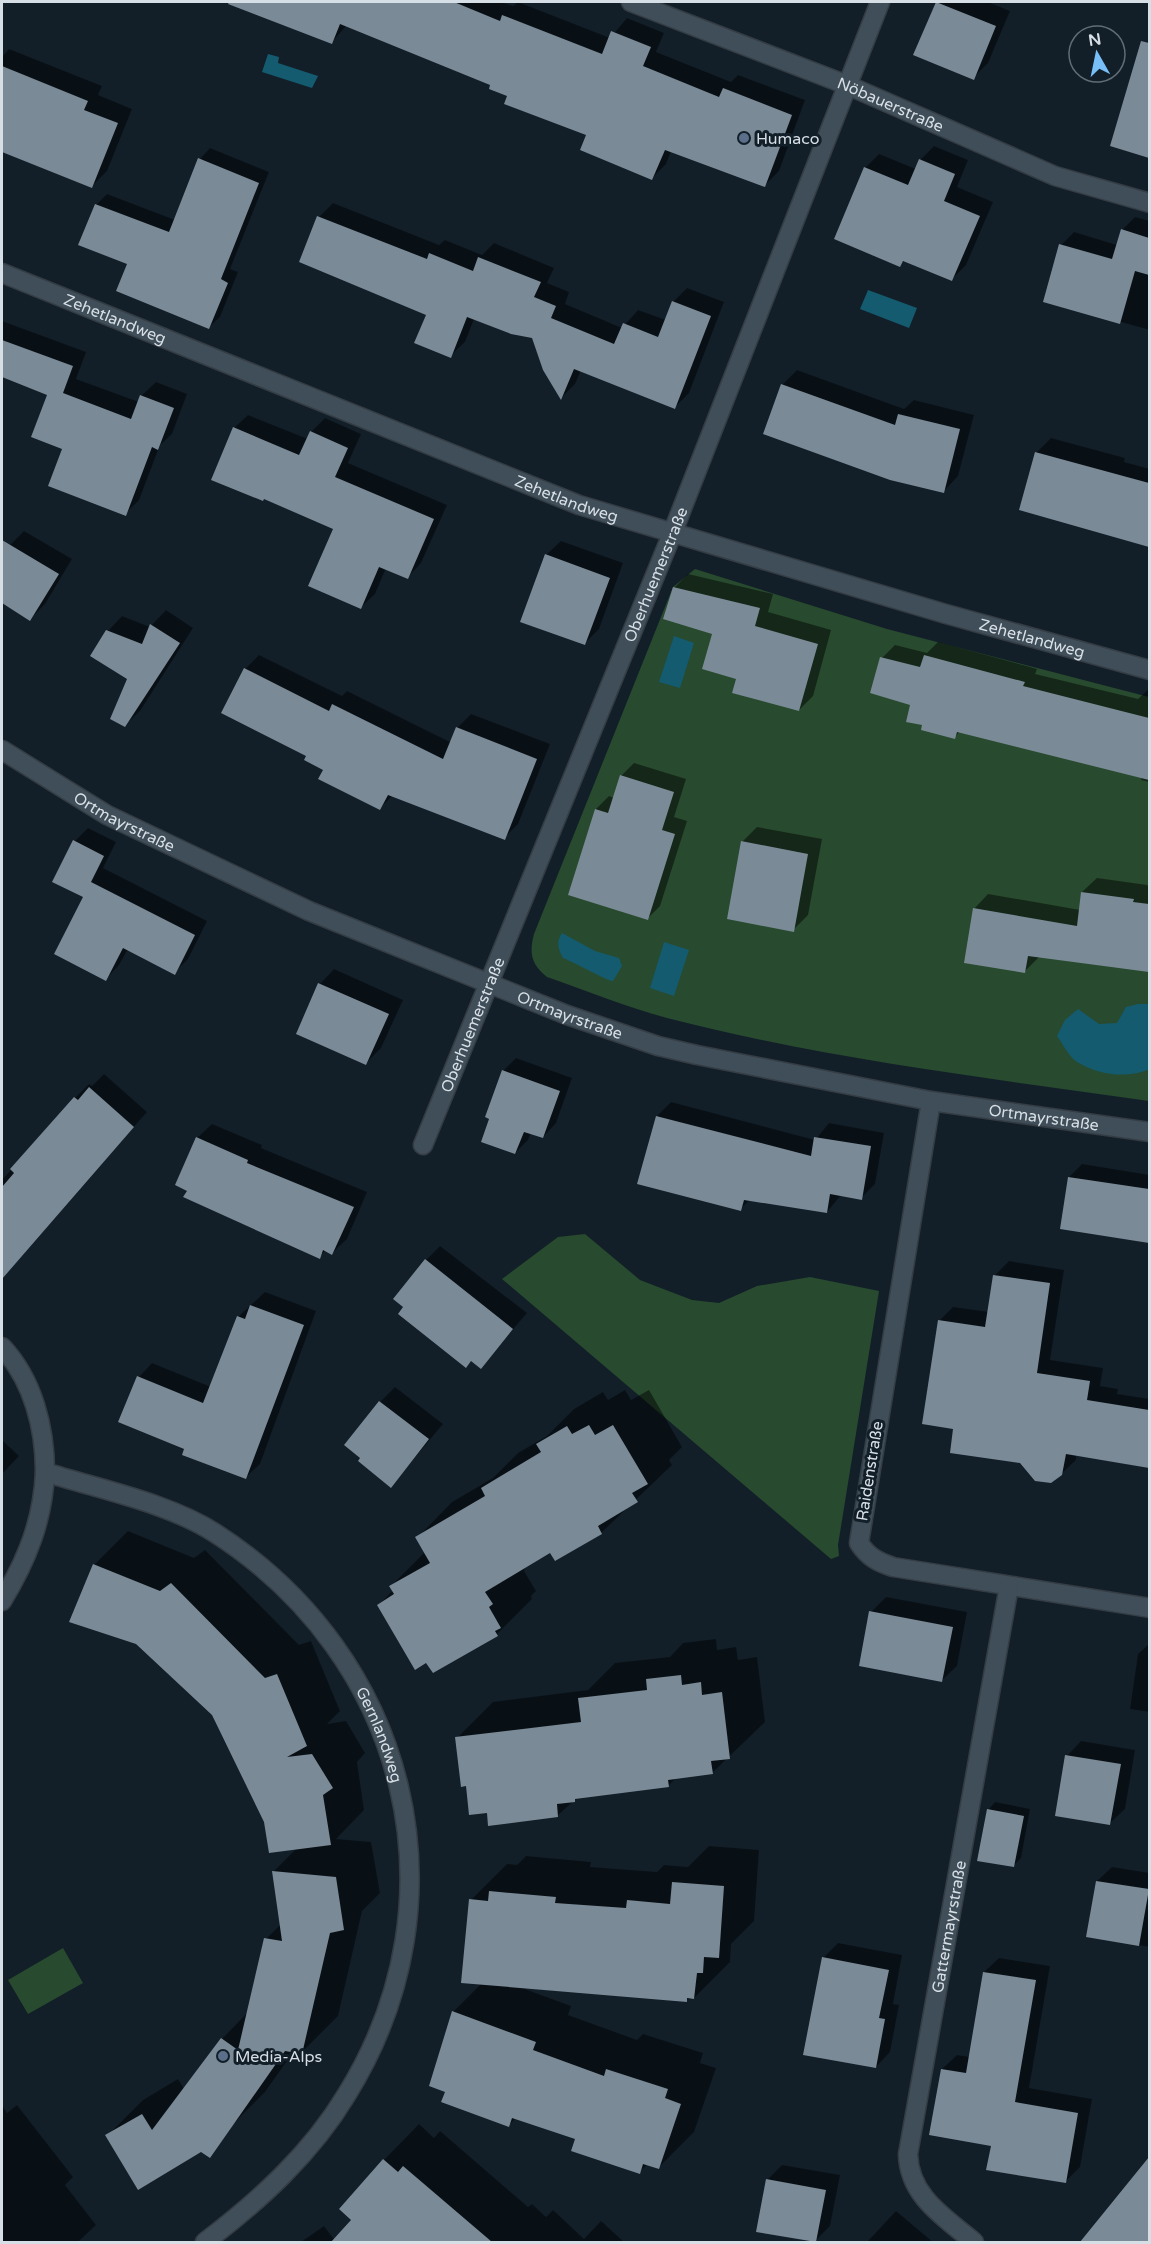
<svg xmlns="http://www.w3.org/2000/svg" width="1151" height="2244" font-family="'Varela Round',sans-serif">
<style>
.green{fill:#284a2e}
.water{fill:#145b70}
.shadow{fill:#0007}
.building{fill:#7b8a97}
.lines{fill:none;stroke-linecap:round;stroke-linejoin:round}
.minor-casing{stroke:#343c44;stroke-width:21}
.minor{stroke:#404e59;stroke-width:18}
.service-dot{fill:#5c6f8a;stroke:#121f29;stroke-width:2}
.labels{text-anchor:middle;stroke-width:6;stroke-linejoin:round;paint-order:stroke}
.street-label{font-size:16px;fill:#d7dfe6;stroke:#121f29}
.poi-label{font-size:16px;fill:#d7dfe6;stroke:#121f29;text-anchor:start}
</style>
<rect width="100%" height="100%" fill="#121f29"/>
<path class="green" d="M 695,569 L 887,629 L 1149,697 L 1149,1101 C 988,1078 825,1059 667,1018 C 627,1007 587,991 547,977 C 531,964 529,953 534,934 L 673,587 Z
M 585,1234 L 640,1280 L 692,1300 L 719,1303 L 757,1286 L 810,1277 L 879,1291 L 838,1545 L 839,1556 L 831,1559 L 502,1279 L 558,1237 Z
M 63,1948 L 83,1983 L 28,2014 L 8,1980 Z"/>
<path class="water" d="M 268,54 L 279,57 L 278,63 L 318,76 L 312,88 L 262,72 Z
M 868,290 L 917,308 L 909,328 L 860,309 Z
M 674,636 L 694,643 L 680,688 L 659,682 Z
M 562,933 L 595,951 L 619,958 L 622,966 L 613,981 C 605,980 576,963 563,958 C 558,949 556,942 562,933 Z
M 664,942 L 689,950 L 674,996 L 650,988 Z
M 1138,1004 L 1149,1004 L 1150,1069 C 1127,1079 1098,1075 1077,1062 C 1069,1057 1063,1044 1057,1036 L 1065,1020 L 1078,1009 L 1099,1024 L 1117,1023 L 1126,1007 Z"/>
<path class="shadow" d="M 273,2 L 501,2 L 513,6 L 518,2 L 610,38 L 627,18 L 664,33 L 656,52 L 731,82 L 738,75 L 805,100 L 779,171 L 765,185 L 671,151 L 666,164 L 652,178 L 588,134 L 509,95 L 492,84 L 347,25 L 332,42 L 285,6 Z
M 938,2 L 988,2 L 1010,11 L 988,63 L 973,78 L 915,54 Z
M 9,49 L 102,86 L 98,95 L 132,109 L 107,171 L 92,186 L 2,150 L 2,57 Z
M 1150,52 L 1150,156 L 1112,145 L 1135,67 Z
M 934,146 L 968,160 L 957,187 L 993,202 L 966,265 L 952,279 L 905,260 L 899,265 L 865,168 L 879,154 L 916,169 L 921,159 Z
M 210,148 L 269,172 L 230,269 L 238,272 L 220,317 L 209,327 L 129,263 L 96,205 L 107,194 L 175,220 L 200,159 Z
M 333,203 L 439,245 L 445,240 L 482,255 L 494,243 L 554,268 L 547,283 L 569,292 L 565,304 L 622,328 L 638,310 L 666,320 L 673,302 L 687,288 L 724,302 L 689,393 L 675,407 L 581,370 L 575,384 L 561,398 L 533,337 L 474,319 L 465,342 L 450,356 L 428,315 L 319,217 Z
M 1135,217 L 1150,221 L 1150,330 L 1045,301 L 1061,245 L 1074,232 L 1117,245 L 1122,230 Z
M 2,321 L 86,352 L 76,379 L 139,402 L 141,396 L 156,382 L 187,394 L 172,434 L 160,445 L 139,500 L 125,514 L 63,448 L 49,394 L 2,375 Z
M 797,370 L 904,409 L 914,400 L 974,415 L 958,476 L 944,491 L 782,385 Z
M 248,415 L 308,439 L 311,432 L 325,418 L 361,434 L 348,463 L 447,505 L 421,563 L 408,577 L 386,568 L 375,594 L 361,607 L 335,528 L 234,428 Z
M 1051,438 L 1125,458 L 1124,462 L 1150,469 L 1150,544 L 1021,509 L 1036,453 Z
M 24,531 L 72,559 L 45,604 L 30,619 L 2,602 L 2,559 L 10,545 Z
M 561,541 L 623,563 L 599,629 L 584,644 L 546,555 Z
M 688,574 L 773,594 L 768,612 L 831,630 L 813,696 L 799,710 L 737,678 L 714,633 L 674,588 Z
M 166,610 L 193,628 L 140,711 L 125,725 L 129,679 L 92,655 L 108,631 L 122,616 L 150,627 Z
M 938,642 L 1037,669 L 1035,674 L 1138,699 L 1150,688 L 1150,782 L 1141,780 L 1142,777 L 960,731 L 954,738 L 923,724 L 882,658 L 895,645 L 927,653 Z
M 259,655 L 342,696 L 347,691 L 452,743 L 457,728 L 471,714 L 550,744 L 518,824 L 504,838 L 393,795 L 380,808 L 308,755 L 245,669 Z
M 634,763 L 686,779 L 674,817 L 687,821 L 660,906 L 647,919 L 596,809 L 609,796 L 614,798 L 621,776 Z
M 757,827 L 822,839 L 808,915 L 793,930 L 742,842 Z
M 88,828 L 116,842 L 103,868 L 207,921 L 188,959 L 174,973 L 128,949 L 119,965 L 106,979 L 85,896 L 75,841 Z
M 1097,878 L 1147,885 L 1150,888 L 1150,971 L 1040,956 L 1025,971 L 974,909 L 988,894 L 1080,910 L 1082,892 Z
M 334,969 L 403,1000 L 381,1048 L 366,1063 L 320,984 Z
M 516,1058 L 572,1078 L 556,1123 L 543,1137 L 531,1132 L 528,1140 L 515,1153 L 491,1118 L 503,1071 Z
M 104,1074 L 147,1112 L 9,1268 L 2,1262 L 2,1180 L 75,1098 L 89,1084 L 92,1086 Z
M 671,1102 L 815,1140 L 829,1123 L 884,1133 L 875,1184 L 861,1198 L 841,1195 L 827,1212 L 751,1199 L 740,1209 L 657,1116 Z
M 212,1124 L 262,1145 L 261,1148 L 367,1192 L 347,1239 L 332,1253 L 326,1250 L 319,1257 L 189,1190 L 197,1138 Z
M 1082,1164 L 1150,1175 L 1150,1241 L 1062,1228 L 1069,1177 Z
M 440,1246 L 527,1313 L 481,1367 L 405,1307 L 426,1260 Z
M 1009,1261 L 1064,1270 L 1050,1360 L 1103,1368 L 1100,1386 L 1118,1389 L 1117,1394 L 1150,1399 L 1150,1468 L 1076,1455 L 1076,1460 L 1061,1474 L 1021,1462 L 955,1428 L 939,1321 L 953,1307 L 989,1312 L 995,1275 Z
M 265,1292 L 316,1311 L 260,1464 L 246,1477 L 120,1421 L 139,1377 L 152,1363 L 211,1387 L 238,1317 Z
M 395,1387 L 443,1424 L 391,1486 L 380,1402 Z
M 625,1390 L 631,1400 L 649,1390 L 682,1447 L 669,1460 L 672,1465 L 601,1533 L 551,1551 L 526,1566 L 524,1571 L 536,1591 L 531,1596 L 532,1599 L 497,1634 L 379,1605 L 393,1590 L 391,1586 L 425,1552 L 417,1538 L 452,1502 L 493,1478 L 518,1453 L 547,1436 L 574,1409 L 603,1392 L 608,1400 Z
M 2,1440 L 19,1456 L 2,1474 Z
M 128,1531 L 194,1558 L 205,1550 L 299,1645 L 311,1641 L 340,1711 L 327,1724 L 346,1721 L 365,1753 L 357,1762 L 364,1810 L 336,1839 L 371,1842 L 380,1893 L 362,1911 L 338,2016 L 302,2052 L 294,2051 L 265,2092 L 230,2127 L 107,2136 L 143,2100 L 178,2079 L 184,2089 L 222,2039 L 248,2012 L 266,1939 L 281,1924 L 273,1872 L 297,1848 L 266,1821 L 213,1714 L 94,1565 Z
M 886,1597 L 967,1612 L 957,1666 L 942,1680 L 871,1612 Z
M 716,1639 L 717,1650 L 736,1647 L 738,1660 L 757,1657 L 765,1722 L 712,1773 L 677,1777 L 668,1786 L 578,1797 L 557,1816 L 488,1811 L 467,1784 L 457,1738 L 493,1702 L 588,1690 L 615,1663 L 670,1657 L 683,1643 Z
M 1150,1643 L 1150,1712 L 1130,1709 L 1138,1654 Z
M 1081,1741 L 1135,1750 L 1125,1809 L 1110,1823 L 1067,1756 Z
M 995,1802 L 1030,1809 L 1021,1858 L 1014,1865 L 988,1810 Z
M 709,1846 L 759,1850 L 754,1921 L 731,1944 L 730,1962 L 694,1998 L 686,2000 L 522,1988 L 571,2006 L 568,2015 L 637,2040 L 643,2034 L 703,2053 L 700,2063 L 716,2068 L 694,2132 L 659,2167 L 648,2164 L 639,2172 L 577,2138 L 516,2118 L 509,2125 L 447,2091 L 430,2085 L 454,2011 L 482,1983 L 471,1900 L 507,1864 L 517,1865 L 526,1856 L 591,1862 L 590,1867 L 657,1872 L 664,1865 L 688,1867 Z
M 1112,1867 L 1150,1873 L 1150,1947 L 1088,1936 L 1097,1881 Z
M 838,1943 L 902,1955 L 893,2004 L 899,2005 L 890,2052 L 876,2067 L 823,1958 Z
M 999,1958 L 1050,1966 L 1029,2088 L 1092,2099 L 1080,2167 L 1065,2182 L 992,2145 L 942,2069 L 957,2055 L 970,2057 L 984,1972 Z
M 2,2105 L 7,2113 L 17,2105 L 73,2177 L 65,2185 L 96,2225 L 78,2242 L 2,2242 Z
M 419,2124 L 434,2138 L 440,2131 L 528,2207 L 532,2204 L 546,2217 L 553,2210 L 584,2239 L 601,2221 L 624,2242 L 365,2242 L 347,2226 L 384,2160 Z
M 1150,2160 L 1150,2242 L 1133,2242 L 1124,2236 L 1119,2242 L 1082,2242 Z
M 782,2165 L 840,2175 L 830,2226 L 816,2240 L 767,2180 Z
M 896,2211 L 933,2242 L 867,2242 Z
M 324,2226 L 336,2242 L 301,2242 Z"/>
<path class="building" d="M 229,2 L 454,2 L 500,21 L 502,15 L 602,54 L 611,31 L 651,47 L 643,66 L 719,97 L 723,88 L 792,115 L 765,187 L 665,150 L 652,180 L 580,150 L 586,135 L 504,104 L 507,96 L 489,89 L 490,85 L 340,24 L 332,44 L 228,4 Z
M 936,2 L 996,26 L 974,80 L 913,55 Z
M 1141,41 L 1149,43 L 1149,158 L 1110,146 Z
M 2,66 L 88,101 L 84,110 L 118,123 L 92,188 L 2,152 Z
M 198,158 L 259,183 L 221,279 L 228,283 L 209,329 L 116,291 L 127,264 L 78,245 L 95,204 L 169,232 Z
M 919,159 L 955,174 L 944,201 L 980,216 L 952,281 L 903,261 L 900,267 L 834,239 L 864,167 L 908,185 Z
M 317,216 L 427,259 L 429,253 L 473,271 L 478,257 L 541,282 L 534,297 L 556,306 L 551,318 L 614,344 L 623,323 L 658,337 L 672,301 L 711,316 L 675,409 L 574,369 L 561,400 L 543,370 L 532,338 L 511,334 L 467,317 L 451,358 L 414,343 L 426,315 L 299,262 Z
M 1121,229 L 1149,238 L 1149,275 L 1135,271 L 1120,324 L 1043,302 L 1059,244 L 1112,259 Z
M 2,340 L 73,366 L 63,393 L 131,419 L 140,395 L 174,408 L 158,450 L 152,447 L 126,516 L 48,486 L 62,449 L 31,437 L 47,395 L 2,377 Z
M 781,384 L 895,425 L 898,414 L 960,429 L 944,493 L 890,480 L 763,434 Z
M 233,427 L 299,455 L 310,431 L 348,448 L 335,477 L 434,519 L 408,579 L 379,567 L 361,609 L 308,586 L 333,529 L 264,499 L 263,501 L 211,480 Z
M 1035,452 L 1149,483 L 1149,547 L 1019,510 Z
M 2,540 L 59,574 L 30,621 L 2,603 Z
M 545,554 L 610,578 L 585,645 L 520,622 Z
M 673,587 L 760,608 L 755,626 L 818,644 L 799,711 L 732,693 L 736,679 L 702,669 L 712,634 L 663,619 Z
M 150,624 L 180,643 L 125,727 L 110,719 L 127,679 L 90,656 L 106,630 L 142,644 Z
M 924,655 L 1025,682 L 1023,686 L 1149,718 L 1149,780 L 957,732 L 955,739 L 921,730 L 922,725 L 906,722 L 910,705 L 870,693 L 880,657 L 920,667 Z
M 244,668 L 329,711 L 332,704 L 443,759 L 456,727 L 537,759 L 505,840 L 388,795 L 380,810 L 318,779 L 323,770 L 304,760 L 306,756 L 221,713 Z
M 620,775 L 674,792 L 662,830 L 675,834 L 648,920 L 568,895 L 595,809 L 608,813 Z
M 73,840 L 104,856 L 91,882 L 195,935 L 175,975 L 123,948 L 106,981 L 54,954 L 83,897 L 52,882 Z
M 741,841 L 808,854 L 794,932 L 727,919 Z
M 1081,892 L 1134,899 L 1133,902 L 1149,904 L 1149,972 L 1028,956 L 1025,973 L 964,963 L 973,908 L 1077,926 Z
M 318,983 L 389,1014 L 366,1065 L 296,1034 Z
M 502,1070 L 560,1091 L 543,1138 L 524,1132 L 515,1154 L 481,1142 L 489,1119 L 485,1117 Z
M 89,1087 L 134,1127 L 2,1279 L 2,1187 L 14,1173 L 10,1169 L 74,1097 L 78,1100 Z
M 656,1116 L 811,1156 L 814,1137 L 871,1146 L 862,1200 L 830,1194 L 827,1213 L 744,1200 L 741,1211 L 637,1184 Z
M 196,1137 L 248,1160 L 247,1163 L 354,1207 L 332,1255 L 323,1250 L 320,1259 L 183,1197 L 187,1191 L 175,1185 Z
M 1068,1177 L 1149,1189 L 1149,1243 L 1060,1229 Z
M 425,1259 L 513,1329 L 481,1369 L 471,1361 L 466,1368 L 398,1314 L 403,1307 L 393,1299 Z
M 993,1275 L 1050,1283 L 1037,1373 L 1090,1381 L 1087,1400 L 1149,1410 L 1149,1468 L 1066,1454 L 1062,1475 L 1051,1483 L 1035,1481 L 1020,1463 L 950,1453 L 953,1429 L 922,1424 L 938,1320 L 985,1327 Z
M 250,1305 L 304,1325 L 246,1479 L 182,1455 L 184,1449 L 118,1422 L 137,1376 L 203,1403 L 237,1316 L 245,1319 Z
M 379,1401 L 429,1439 L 391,1488 L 358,1461 L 360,1458 L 344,1445 Z
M 589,1425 L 595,1435 L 613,1425 L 648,1484 L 632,1493 L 638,1502 L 598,1526 L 602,1534 L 555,1561 L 550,1553 L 485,1592 L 493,1604 L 489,1607 L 501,1628 L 495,1631 L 498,1636 L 433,1673 L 426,1663 L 415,1670 L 377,1605 L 394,1594 L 389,1586 L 430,1563 L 415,1537 L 485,1496 L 481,1488 L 541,1452 L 536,1444 L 567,1426 L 572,1434 Z
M 93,1564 L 160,1591 L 171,1583 L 265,1678 L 277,1674 L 307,1746 L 287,1757 L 312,1754 L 333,1788 L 323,1795 L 331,1845 L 269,1853 L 264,1822 L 212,1715 L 136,1644 L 69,1622 Z
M 869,1611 L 953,1627 L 942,1682 L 859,1666 Z
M 681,1675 L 682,1685 L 701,1682 L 702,1695 L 722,1692 L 730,1759 L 711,1761 L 713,1774 L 668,1780 L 669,1787 L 575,1799 L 575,1802 L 557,1804 L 558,1817 L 488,1826 L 487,1813 L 469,1815 L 466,1786 L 461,1787 L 455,1737 L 581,1722 L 578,1698 L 647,1690 L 646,1679 Z
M 1065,1755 L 1121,1764 L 1110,1825 L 1055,1816 Z
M 987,1809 L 1024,1816 L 1014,1867 L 977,1861 Z
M 272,1871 L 336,1877 L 344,1930 L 330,1933 L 302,2054 L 285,2051 L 210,2158 L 201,2152 L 138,2190 L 105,2135 L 142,2114 L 152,2130 L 221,2038 L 238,2050 L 264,1938 L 282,1941 Z
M 1096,1881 L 1149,1889 L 1139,1946 L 1086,1937 Z
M 672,1882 L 724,1886 L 719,1958 L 704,1957 L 703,1973 L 697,1973 L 694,1999 L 687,1998 L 687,2002 L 461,1983 L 469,1899 L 488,1901 L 489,1891 L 556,1897 L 555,1903 L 626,1908 L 627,1900 L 670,1904 Z
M 822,1957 L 889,1970 L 879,2018 L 885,2019 L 876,2068 L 803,2055 Z
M 983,1972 L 1036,1980 L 1015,2102 L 1078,2113 L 1066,2183 L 986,2170 L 991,2146 L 929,2135 L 941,2069 L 966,2073 Z
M 452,2011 L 536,2042 L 533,2050 L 604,2076 L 606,2069 L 668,2089 L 665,2098 L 681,2104 L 659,2169 L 643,2164 L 640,2174 L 571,2151 L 575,2139 L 512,2118 L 509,2127 L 441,2102 L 445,2092 L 429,2086 Z
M 1149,2157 L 1149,2242 L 1080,2242 Z
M 383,2159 L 398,2172 L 403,2166 L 492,2242 L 331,2242 L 351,2220 L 339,2209 Z
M 766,2179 L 826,2190 L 816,2242 L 756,2232 Z"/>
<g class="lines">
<g class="minor-casing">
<g id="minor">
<path id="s1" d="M 631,2 L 847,85 L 1055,176 L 1150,203"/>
<path id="s2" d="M 2,273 L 579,505 L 946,614 L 1150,670"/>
<path id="s3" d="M 2,750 L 107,815 L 309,911 L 567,1015 L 658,1046 L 697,1055 L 931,1101 L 1150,1132"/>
<path d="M 931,1101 L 859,1543 C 868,1557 878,1562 893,1567 L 1150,1608"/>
<path id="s4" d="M 423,1145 L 672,534 L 880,2"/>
<path id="s5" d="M 2,1347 C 33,1380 45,1428 45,1472 C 98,1489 169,1503 215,1533 C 408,1657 468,1898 347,2094 C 311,2154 260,2200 205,2242"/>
<path d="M 2,1601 C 27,1560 43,1520 45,1472"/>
<path id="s6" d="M 974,2242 C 944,2217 909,2196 908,2154 L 1009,1586"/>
</g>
</g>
<use href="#minor" class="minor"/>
</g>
<g class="service-dot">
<circle cx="744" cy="138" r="6"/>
<circle cx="223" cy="2056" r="6"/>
</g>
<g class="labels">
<g class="street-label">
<text dy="6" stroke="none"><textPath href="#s1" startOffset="279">Nöbauerstraße</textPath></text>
<text dy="6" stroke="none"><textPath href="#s2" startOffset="122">Zehetlandweg</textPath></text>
<text dy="6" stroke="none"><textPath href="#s2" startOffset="608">Zehetlandweg</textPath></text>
<text dy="6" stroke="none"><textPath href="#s4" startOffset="616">Oberhuemerstraße</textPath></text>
<text dy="6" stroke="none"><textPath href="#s2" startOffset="1094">Zehetlandweg</textPath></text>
<text dy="6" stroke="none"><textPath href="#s3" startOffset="142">Ortmayrstraße</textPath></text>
<text dy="6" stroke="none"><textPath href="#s3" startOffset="628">Ortmayrstraße</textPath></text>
<text dy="6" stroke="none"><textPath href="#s4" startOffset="130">Oberhuemerstraße</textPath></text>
<text dy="6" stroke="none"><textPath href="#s3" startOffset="1114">Ortmayrstraße</textPath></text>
<text transform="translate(869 1471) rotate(-81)" y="6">Raidenstraße</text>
<text dy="6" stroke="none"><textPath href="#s5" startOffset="582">Gernlandweg</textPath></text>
<text dy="6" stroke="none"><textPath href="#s6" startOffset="345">Gattermayrstraße</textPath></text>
</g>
<g class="poi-label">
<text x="756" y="144">Humaco</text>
<text x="235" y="2062">Media-Alps</text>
</g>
</g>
<rect width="1151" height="2244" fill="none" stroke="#d7dfe6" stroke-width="6"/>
<g transform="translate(1097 54) rotate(351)"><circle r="28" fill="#121f29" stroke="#616c75" stroke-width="1.5"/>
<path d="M0-4.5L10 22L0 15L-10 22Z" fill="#78bff8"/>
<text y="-9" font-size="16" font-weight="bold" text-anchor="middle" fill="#d7dfe6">N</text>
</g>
</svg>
